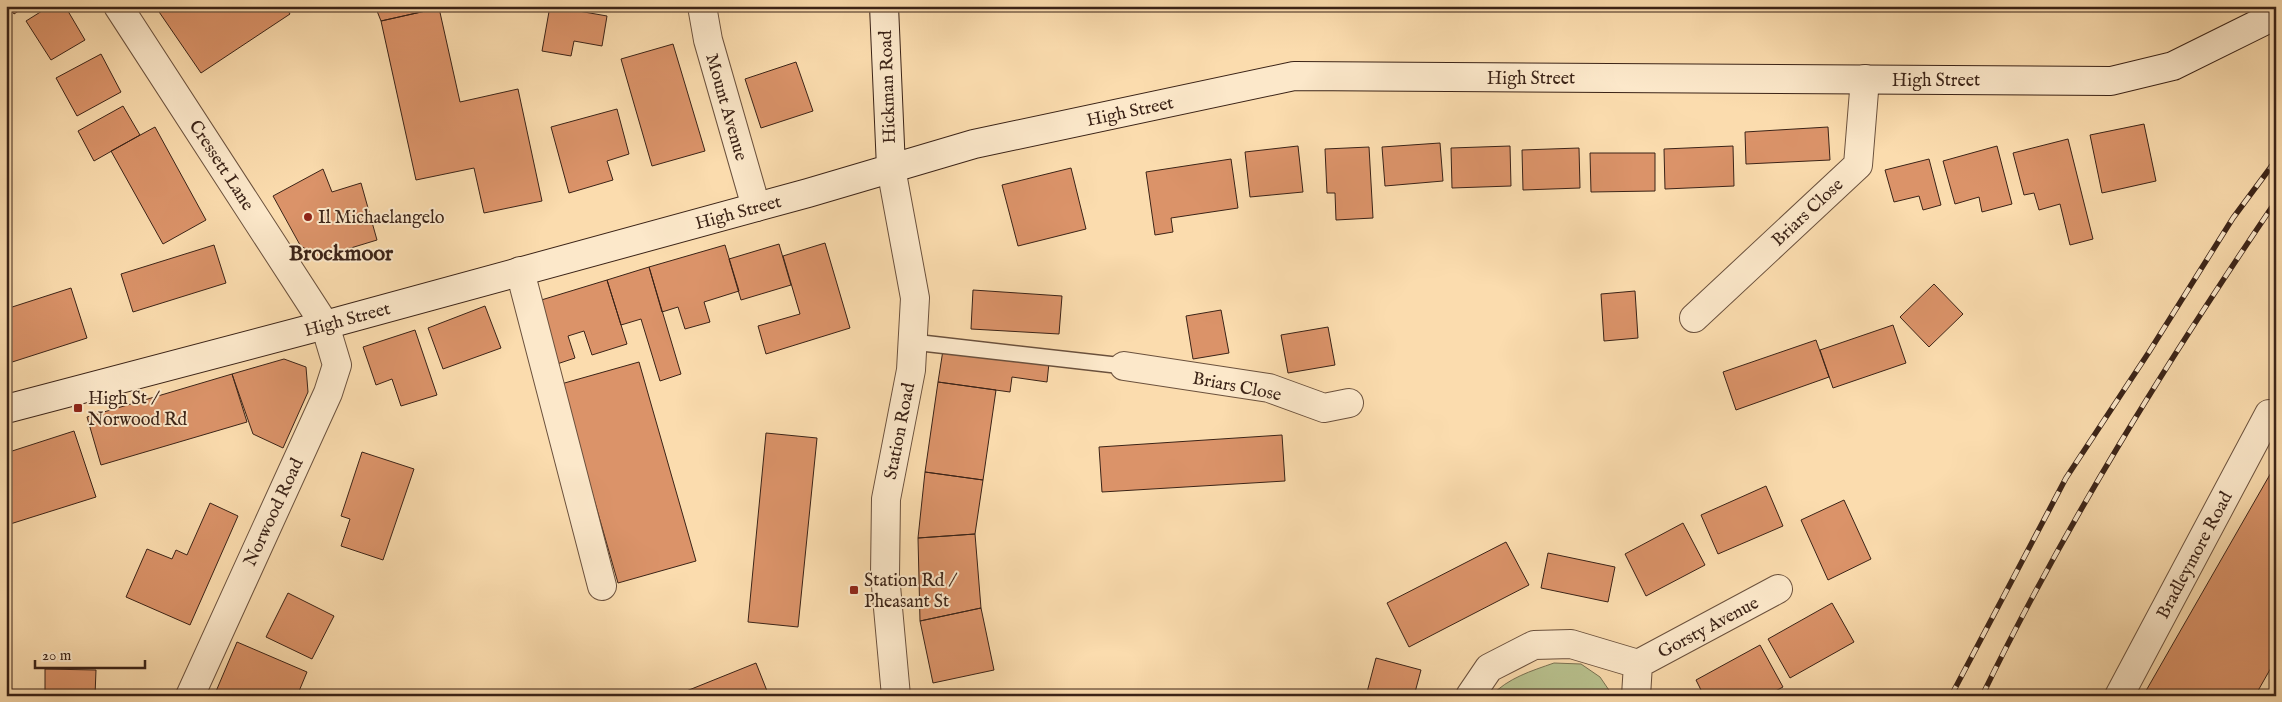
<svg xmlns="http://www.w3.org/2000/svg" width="2282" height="702" font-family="'IM FELL English',serif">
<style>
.green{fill:#b9c28f;stroke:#7a7253}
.building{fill:#db9369;stroke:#3b2317}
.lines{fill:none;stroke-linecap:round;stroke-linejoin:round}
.lane-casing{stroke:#6b513d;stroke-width:18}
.street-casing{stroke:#6b513d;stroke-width:30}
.secondary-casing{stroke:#3b2317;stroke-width:30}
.lane{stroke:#fce8ca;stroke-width:15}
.street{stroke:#fce8ca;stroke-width:28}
.secondary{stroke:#fce8ca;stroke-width:28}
.rail-casing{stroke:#3b2317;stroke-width:5.5}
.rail{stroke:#fce8ca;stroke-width:4;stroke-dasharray:11;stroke-linecap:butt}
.poi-dot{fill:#8f2418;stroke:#fce8ca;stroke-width:2}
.labels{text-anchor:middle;stroke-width:4;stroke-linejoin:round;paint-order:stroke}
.street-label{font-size:18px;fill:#3b2317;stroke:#fce8ca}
.poi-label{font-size:18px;fill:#3b2317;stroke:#fce8ca;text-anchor:start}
.district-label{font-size:22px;font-weight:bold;fill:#3b2317;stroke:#fce8ca}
</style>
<rect width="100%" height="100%" fill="#fbdcae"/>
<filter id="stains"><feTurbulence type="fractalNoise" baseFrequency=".004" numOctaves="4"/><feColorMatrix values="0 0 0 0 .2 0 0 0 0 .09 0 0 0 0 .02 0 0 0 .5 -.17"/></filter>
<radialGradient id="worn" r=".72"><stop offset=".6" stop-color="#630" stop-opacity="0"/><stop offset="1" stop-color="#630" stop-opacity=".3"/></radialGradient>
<path class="green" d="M 1554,663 L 1581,664 L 1600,677 L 1613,696 L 1491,696 C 1508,678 1531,671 1554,663 Z"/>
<path class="building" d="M 9,6 L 26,6 L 14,14 Z
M 50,6 L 65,6 L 85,40 L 51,60 L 26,21 Z
M 155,6 L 285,6 L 290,14 L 201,73 Z
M 375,6 L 439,6 L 439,8 L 381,21 Z
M 550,6 L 607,16 L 602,46 L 574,41 L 571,56 L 542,51 Z
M 439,8 L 460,102 L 518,89 L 542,201 L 484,213 L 474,168 L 416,180 L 381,21 Z
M 673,44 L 705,151 L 652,166 L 621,59 Z
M 101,54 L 121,92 L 77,116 L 56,78 Z
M 796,62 L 813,111 L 761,128 L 745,79 Z
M 123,106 L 140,135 L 94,161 L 78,131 Z
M 617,109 L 629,154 L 607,161 L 613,180 L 569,193 L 551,127 Z
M 2144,124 L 2156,181 L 2102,193 L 2090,135 Z
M 155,127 L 206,220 L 163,244 L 111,151 Z
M 1828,127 L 1830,160 L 1746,164 L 1745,132 Z
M 2068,139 L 2093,239 L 2070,245 L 2060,204 L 2039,210 L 2034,193 L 2024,195 L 2013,153 Z
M 1440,143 L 1443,181 L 1385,186 L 1382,147 Z
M 1298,146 L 1303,192 L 1250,197 L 1245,152 Z
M 1510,146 L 1511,186 L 1452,188 L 1451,148 Z
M 1733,146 L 1734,186 L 1665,189 L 1664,149 Z
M 1997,146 L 2012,204 L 1982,212 L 1979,197 L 1955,204 L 1943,161 Z
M 1369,147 L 1373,218 L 1336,220 L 1335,193 L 1327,193 L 1325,149 Z
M 1579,148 L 1580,188 L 1523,190 L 1522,150 Z
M 1590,153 L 1655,153 L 1655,191 L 1591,192 Z
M 1231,159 L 1238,208 L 1171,218 L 1173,232 L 1155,235 L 1146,172 Z
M 1929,159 L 1941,205 L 1923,210 L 1919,196 L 1894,202 L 1885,170 Z
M 1071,168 L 1086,229 L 1018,246 L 1002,185 Z
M 323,169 L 332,192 L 361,183 L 377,240 L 318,258 L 300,245 L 273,196 Z
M 825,243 L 850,328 L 766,354 L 758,326 L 800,314 L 783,256 Z
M 779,244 L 791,285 L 741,300 L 729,259 Z
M 214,245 L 226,283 L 133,312 L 121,274 Z
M 725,245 L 739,291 L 704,302 L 710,322 L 685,329 L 678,307 L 662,312 L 649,267 Z
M 649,267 L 681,374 L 660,381 L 641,319 L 621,325 L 607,280 Z
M 607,280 L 627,344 L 592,355 L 584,331 L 568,336 L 575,358 L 557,364 L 538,301 Z
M 1934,284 L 1963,314 L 1929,347 L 1900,317 Z
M 71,288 L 87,338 L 6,364 L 6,309 Z
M 973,290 L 1062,296 L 1059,334 L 971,329 Z
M 1635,291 L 1638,338 L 1604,341 L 1601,294 Z
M 485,306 L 501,348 L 443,369 L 428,328 Z
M 1221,310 L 1229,353 L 1193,359 L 1186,316 Z
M 1893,325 L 1906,363 L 1833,388 L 1820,350 Z
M 1328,327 L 1335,365 L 1288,373 L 1281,335 Z
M 415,330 L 437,395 L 401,406 L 392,379 L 376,385 L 363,347 Z
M 1816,340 L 1829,377 L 1736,410 L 1723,372 Z
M 943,350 L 1049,363 L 1047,382 L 1012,377 L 1010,392 L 938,382 Z
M 284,359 L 306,367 L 308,392 L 283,448 L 253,434 L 232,374 Z
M 639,362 L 696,561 L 618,583 L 561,384 Z
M 232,374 L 247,422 L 101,465 L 87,417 Z
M 938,382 L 996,390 L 983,480 L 925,472 Z
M 74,431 L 96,497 L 7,525 L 6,453 Z
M 766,433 L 817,438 L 798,627 L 748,622 Z
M 1282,435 L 1285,481 L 1102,492 L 1099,447 Z
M 362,452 L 414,469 L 383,560 L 341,546 L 350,519 L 341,516 Z
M 2276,464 L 2276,659 L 2255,696 L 2143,696 Z
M 925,472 L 983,480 L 975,534 L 918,538 Z
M 1766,486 L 1783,526 L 1718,554 L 1701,515 Z
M 1844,500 L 1871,559 L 1828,580 L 1801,520 Z
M 210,503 L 238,516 L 190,625 L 126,597 L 147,549 L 172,559 L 176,550 L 187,555 Z
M 1683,523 L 1705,565 L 1646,596 L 1625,554 Z
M 975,534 L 981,608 L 920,621 L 918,538 Z
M 1506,542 L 1529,585 L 1409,647 L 1387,603 Z
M 1548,553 L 1615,567 L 1608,602 L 1541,588 Z
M 288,593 L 334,616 L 312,659 L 266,637 Z
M 1832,603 L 1854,642 L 1790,678 L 1768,639 Z
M 981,608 L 994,670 L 933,683 L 920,621 Z
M 237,642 L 307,672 L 297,696 L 214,696 Z
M 1760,645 L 1783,687 L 1766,696 L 1704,696 L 1696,680 Z
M 1376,658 L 1421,670 L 1414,696 L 1366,696 Z
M 756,663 L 769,696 L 674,696 Z
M 45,669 L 96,670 L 95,696 L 45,696 Z"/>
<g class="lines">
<g class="lane-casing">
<path id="lane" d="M 913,342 L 1124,366"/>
</g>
<g class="street-casing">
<path id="street" d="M 118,6 L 325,325 L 337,365 L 328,393 L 190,696
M 702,6 L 708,40 L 756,207
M 891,168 L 915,298 L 911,370 L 886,499 L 885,575 L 896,696
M 520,271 L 602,586
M 1694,318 L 1858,165 L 1865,79
M 1124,366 L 1269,388 L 1324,408 L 1349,403
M 1470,696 L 1489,668 L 1534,645 L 1571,644 L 1638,664 L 1778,589
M 1636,696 L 1638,664
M 2119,696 L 2269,414"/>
</g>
<g class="secondary-casing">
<path id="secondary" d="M 884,6 L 891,168
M 6,409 L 325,325 L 808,193 L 974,144 L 1294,76 L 2111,81 L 2173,66 L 2276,15"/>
</g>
<use href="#lane" class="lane"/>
<use href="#street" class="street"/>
<use href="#secondary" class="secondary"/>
<g class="rail-casing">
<path id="rail" d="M 1951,696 L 2066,478 L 2149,352 L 2233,218 L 2276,160
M 1982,696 C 2066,523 2168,360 2276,201"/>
</g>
<use href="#rail" class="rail"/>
</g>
<g class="poi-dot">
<circle cx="308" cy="217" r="5"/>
<rect x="73" y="403" width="10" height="10" rx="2.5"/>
<rect x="849" y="585" width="10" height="10" rx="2.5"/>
</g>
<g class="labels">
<g class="street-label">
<text x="1531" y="84">High Street</text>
<text x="1936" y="86">High Street</text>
<text transform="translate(887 87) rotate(-92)" y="6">Hickman Road</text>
<text transform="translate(727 107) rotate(74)" y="6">Mount Avenue</text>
<text transform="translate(1130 111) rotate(-12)" y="6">High Street</text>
<text transform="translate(222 165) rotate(57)" y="6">Cressett Lane</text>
<text transform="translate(738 212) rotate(-15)" y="6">High Street</text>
<text transform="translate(1807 212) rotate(-43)" y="6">Briars Close</text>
<text transform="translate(347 319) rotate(-15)" y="6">High Street</text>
<text transform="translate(1237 386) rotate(11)" y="6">Briars Close</text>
<text transform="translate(899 431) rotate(-79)" y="6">Station Road</text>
<text transform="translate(273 512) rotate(-65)" y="6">Norwood Road</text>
<text transform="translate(2194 555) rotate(-62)" y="6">Bradleymore Road</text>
<text transform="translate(1708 627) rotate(-28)" y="6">Gorsty Avenue</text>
</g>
<g class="poi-label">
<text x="318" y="223">Il Michaelangelo</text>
<text x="88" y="404">High St /<tspan x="88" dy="21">Norwood Rd</tspan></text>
<text x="864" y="586">Station Rd /<tspan x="864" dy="21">Pheasant St</tspan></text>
</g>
<g class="district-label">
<text x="341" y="260">Brockmoor</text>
</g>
</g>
<rect width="2282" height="702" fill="none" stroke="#fbdcae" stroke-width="25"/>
<rect x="8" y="8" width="2267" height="687" fill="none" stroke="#3b2317" stroke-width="2.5"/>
<rect x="12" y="12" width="2257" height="677" fill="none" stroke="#3b2317"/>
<path d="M35 660v8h110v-8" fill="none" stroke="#3b2317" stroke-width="2.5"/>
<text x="42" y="660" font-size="15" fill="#3b2317" stroke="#fce8ca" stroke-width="4" paint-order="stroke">20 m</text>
<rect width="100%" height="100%" filter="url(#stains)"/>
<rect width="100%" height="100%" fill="url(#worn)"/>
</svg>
